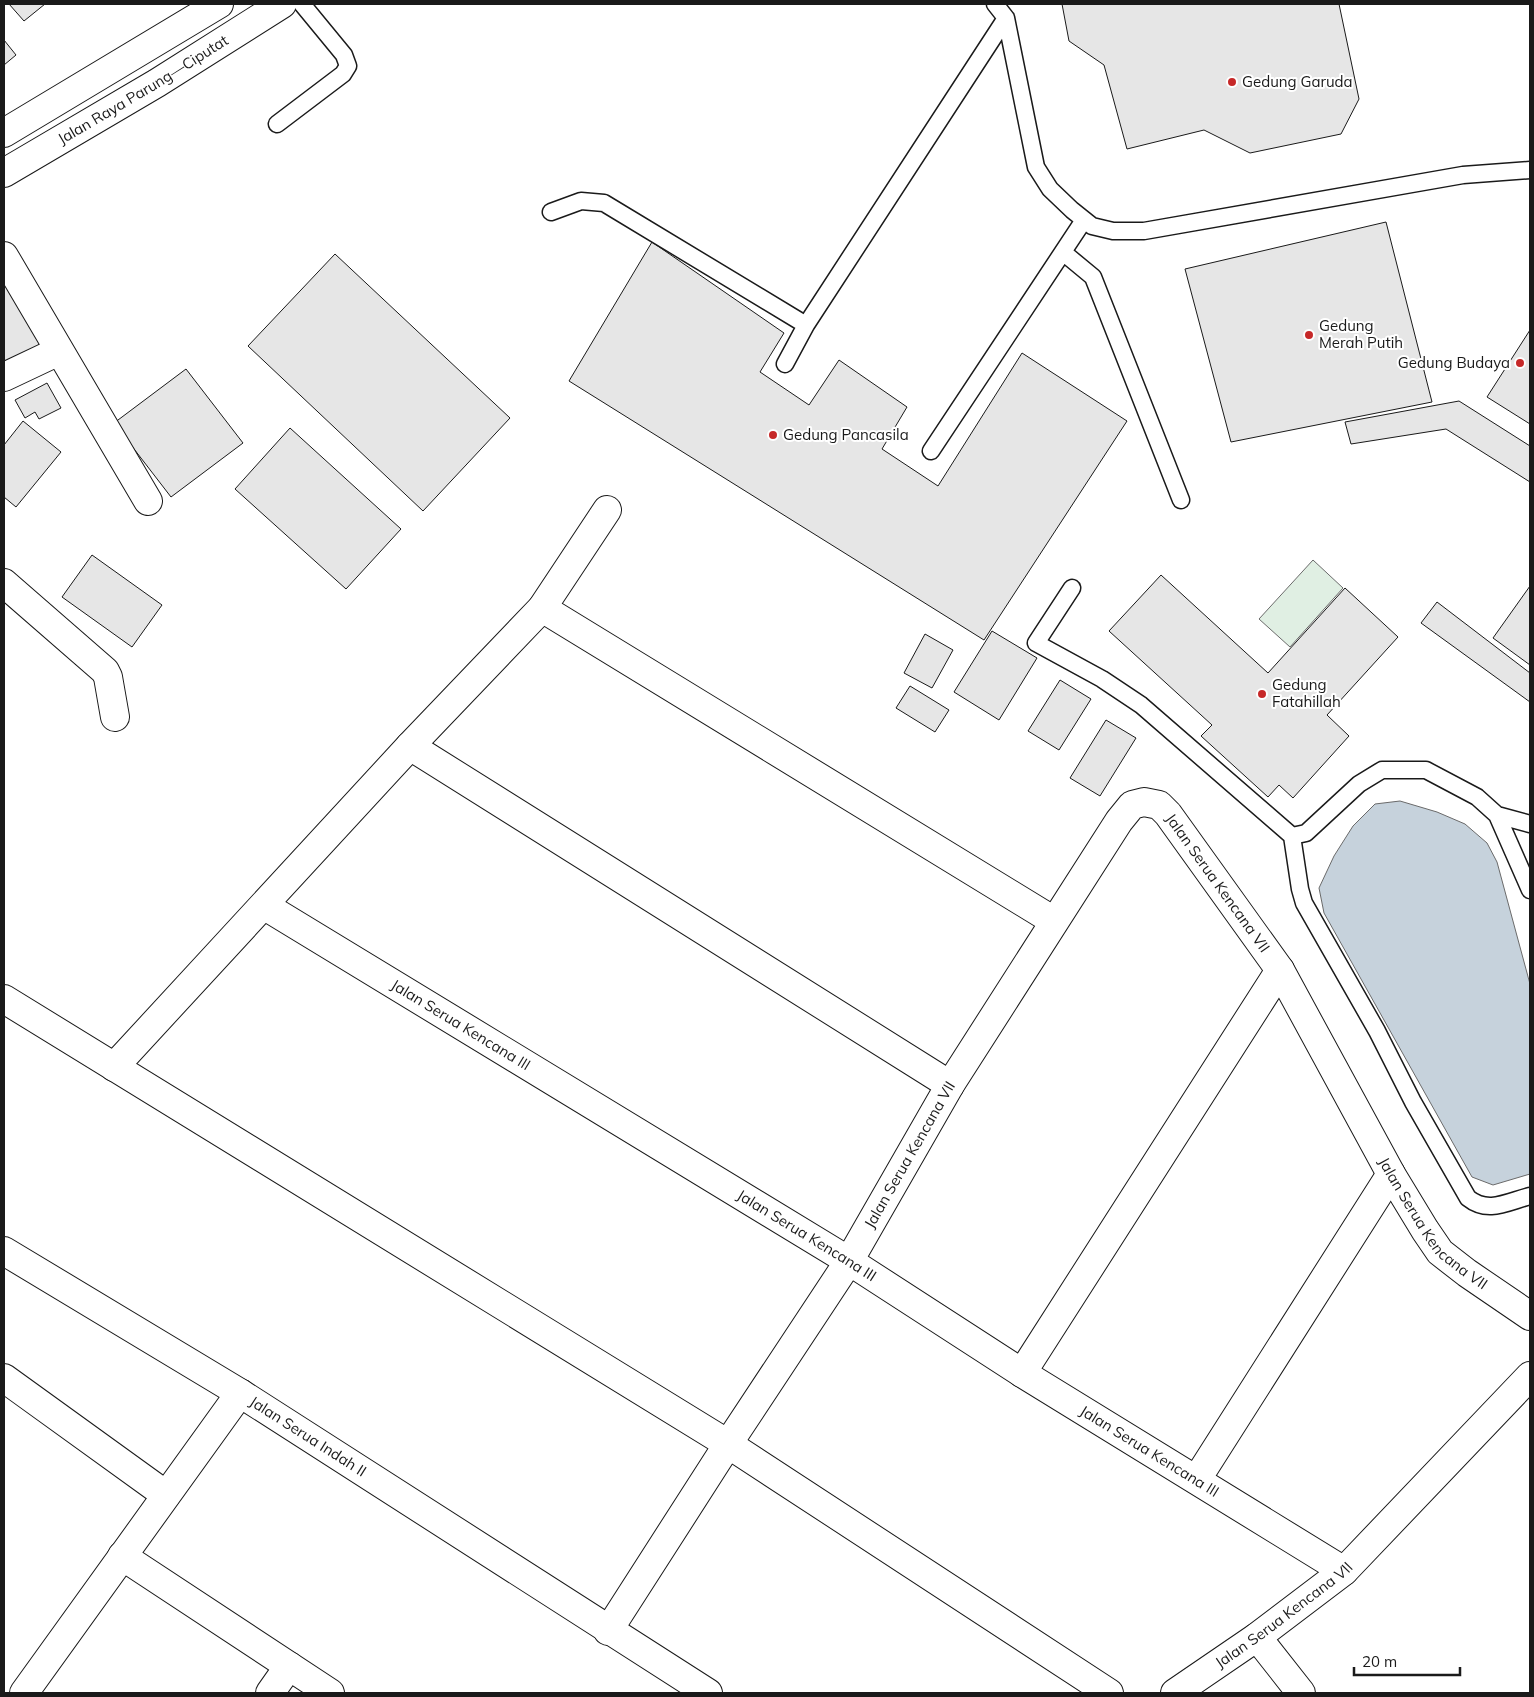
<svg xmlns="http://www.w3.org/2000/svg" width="1534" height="1697" font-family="Mulish,sans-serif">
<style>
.green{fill:#e0efe3;stroke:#6a6a6a}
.water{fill:#c6d2dc;stroke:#6a6a6a}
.building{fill:#e6e6e6;stroke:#1a1a1a}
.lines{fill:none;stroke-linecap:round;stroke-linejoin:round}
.service-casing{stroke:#1a1a1a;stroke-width:19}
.minor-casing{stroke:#1a1a1a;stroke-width:30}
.trunk-casing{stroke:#1a1a1a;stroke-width:30}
.service{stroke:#fff;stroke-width:16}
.minor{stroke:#fff;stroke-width:28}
.trunk{stroke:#fff;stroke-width:28}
.poi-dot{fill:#c62828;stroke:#fff;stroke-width:2}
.labels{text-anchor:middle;stroke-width:4;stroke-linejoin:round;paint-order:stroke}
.poi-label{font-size:15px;fill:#1a1a1a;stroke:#fff;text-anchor:start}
.street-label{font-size:15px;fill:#1a1a1a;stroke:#fff}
</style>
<rect width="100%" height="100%" fill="#fff"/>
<path class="green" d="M 1313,560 L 1343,588 L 1290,647 L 1259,619 Z"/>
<path class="water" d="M 1400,801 L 1437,812 L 1465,824 L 1487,843 L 1497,862 L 1530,984 L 1530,1174 L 1493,1185 L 1472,1177 L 1324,913 L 1319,888 L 1334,856 L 1353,826 L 1375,804 Z"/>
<path class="building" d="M 9,4 L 45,4 L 24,21 Z
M 1062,4 L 1339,4 L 1359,99 L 1341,134 L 1250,153 L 1204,130 L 1127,149 L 1104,65 L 1069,41 Z
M 4,40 L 16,55 L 4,65 Z
M 1386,222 L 1432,402 L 1231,442 L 1185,269 Z
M 652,242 L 784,333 L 760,372 L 809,405 L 839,360 L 907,407 L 882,449 L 938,486 L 1022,353 L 1127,421 L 984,640 L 569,381 Z
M 335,254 L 510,418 L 423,511 L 248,346 Z
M 13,280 L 42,346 L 4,363 L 4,284 Z
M 1530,330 L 1530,424 L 1487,397 Z
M 186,369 L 243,443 L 171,497 L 114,423 Z
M 47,383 L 61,408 L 39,419 L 35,412 L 25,418 L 15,400 Z
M 1459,401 L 1530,446 L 1530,482 L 1446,429 L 1351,444 L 1345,422 Z
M 23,421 L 61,452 L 16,507 L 4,497 L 4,445 Z
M 290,428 L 401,529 L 346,589 L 235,489 Z
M 92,555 L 162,605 L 132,647 L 62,597 Z
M 1161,575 L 1268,673 L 1345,588 L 1398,637 L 1327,715 L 1349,736 L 1293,798 L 1279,785 L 1268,797 L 1201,736 L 1212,725 L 1109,631 Z
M 1530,586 L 1530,665 L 1493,638 Z
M 1437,602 L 1530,673 L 1530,702 L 1421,623 Z
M 992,631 L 1037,658 L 999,720 L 954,692 Z
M 925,634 L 953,650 L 932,688 L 904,673 Z
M 1060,680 L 1091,699 L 1059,750 L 1028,731 Z
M 910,686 L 949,710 L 935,732 L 896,708 Z
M 1106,720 L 1136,738 L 1100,796 L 1070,778 Z"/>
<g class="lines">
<g class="service-casing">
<path id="service" d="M 995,4 L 1006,18 L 1036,167 L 1050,189 L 1072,210 L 1092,226 L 1113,231 L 1144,231 L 1463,175 L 1530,170
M 277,124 L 343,74 L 348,66 L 344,55 L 302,4
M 551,212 L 581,201 L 604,203 L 806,325
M 1064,253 L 1093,277 L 1181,500
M 785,364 L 806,325 L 1006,18
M 931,451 L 1084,220
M 1072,588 L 1036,643 L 1102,679 L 1141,705 L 1292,836 L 1306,833 L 1359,784 L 1382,770 L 1426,770 L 1477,797 L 1497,815 L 1530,890
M 1497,815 L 1530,824
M 1292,836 L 1300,889 L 1304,903 L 1377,1031 L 1413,1102 L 1468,1198 C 1488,1214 1507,1202 1530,1196"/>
</g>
<g class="minor-casing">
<g id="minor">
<path d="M 4,256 L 148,501"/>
<path d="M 4,377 L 59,351"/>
<path d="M 4,583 L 105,671 L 108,677 L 115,717"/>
<path d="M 542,608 L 1054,921"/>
<path d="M 410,746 L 950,1085"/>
<path id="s1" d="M 265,906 L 849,1261 L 1022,1373 L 1344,1571"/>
<path d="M 4,999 L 728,1444 L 1109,1693"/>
<path d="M 114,1067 L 410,746 L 542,608 L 607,510"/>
<path id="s2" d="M 4,1251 L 240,1393 L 708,1693"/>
<path d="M 1022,1373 L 1280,970"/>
<path d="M 4,1378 L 166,1495"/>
<path d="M 1197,1479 L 1391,1174"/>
<path d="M 122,1556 L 330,1693"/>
<path id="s3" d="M 608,1631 L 728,1444 L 849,1261 L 950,1085 L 1119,821 L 1132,805 L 1144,802 L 1159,805 L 1168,814 L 1280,970 L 1391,1174 L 1425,1230 L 1440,1252 L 1467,1273 L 1530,1316"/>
<path d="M 1257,1637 L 1301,1693"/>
<path d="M 24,1693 L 240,1393"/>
<path d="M 270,1693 L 289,1666"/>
<path id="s4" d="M 1175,1693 L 1257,1637 L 1344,1571 L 1530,1376"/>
</g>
</g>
<g class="trunk-casing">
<g id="trunk">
<path d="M 4,133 L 219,4"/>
<path id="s5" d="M 4,173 L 157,83 L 282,4"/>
</g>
</g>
<use href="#service" class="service"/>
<use href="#minor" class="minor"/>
<use href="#trunk" class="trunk"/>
</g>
<g class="poi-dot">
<circle cx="1232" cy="82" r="5"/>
<circle cx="1309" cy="335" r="5"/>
<circle cx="1520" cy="363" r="5"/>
<circle cx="773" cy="435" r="5"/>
<circle cx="1262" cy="694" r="5"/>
</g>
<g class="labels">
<g class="poi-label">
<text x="1242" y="87">Gedung Garuda</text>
<text x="1319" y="331">Gedung<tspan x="1319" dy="17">Merah Putih</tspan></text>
<text x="1510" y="368" text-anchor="end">Gedung Budaya</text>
<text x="783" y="440">Gedung Pancasila</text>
<text x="1272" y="690">Gedung<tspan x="1272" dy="17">Fatahillah</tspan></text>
</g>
<g class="street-label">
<text dy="5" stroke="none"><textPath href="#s5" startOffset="162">Jalan Raya Parung—Ciputat</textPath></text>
<text dy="5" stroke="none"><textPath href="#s3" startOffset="1104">Jalan Serua Kencana VII</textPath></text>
<text dy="5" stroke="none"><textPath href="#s1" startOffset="229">Jalan Serua Kencana III</textPath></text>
<text dy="5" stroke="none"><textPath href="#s3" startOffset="564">Jalan Serua Kencana VII</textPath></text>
<text dy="5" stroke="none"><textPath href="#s3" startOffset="1509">Jalan Serua Kencana VII</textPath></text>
<text dy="5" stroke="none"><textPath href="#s1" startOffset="634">Jalan Serua Kencana III</textPath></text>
<text dy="5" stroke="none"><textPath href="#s2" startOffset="356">Jalan Serua Indah II</textPath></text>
<text dy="5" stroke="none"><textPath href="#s1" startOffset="1039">Jalan Serua Kencana III</textPath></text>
<text dy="5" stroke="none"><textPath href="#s4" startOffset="134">Jalan Serua Kencana VII</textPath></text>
</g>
</g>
<rect width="1534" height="1697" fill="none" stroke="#1a1a1a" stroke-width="10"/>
<path d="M1354 1667v8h106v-8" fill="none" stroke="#1a1a1a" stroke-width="2.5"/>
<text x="1362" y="1667" font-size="15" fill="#1a1a1a" stroke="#ffffff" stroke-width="4" paint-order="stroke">20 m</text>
</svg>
